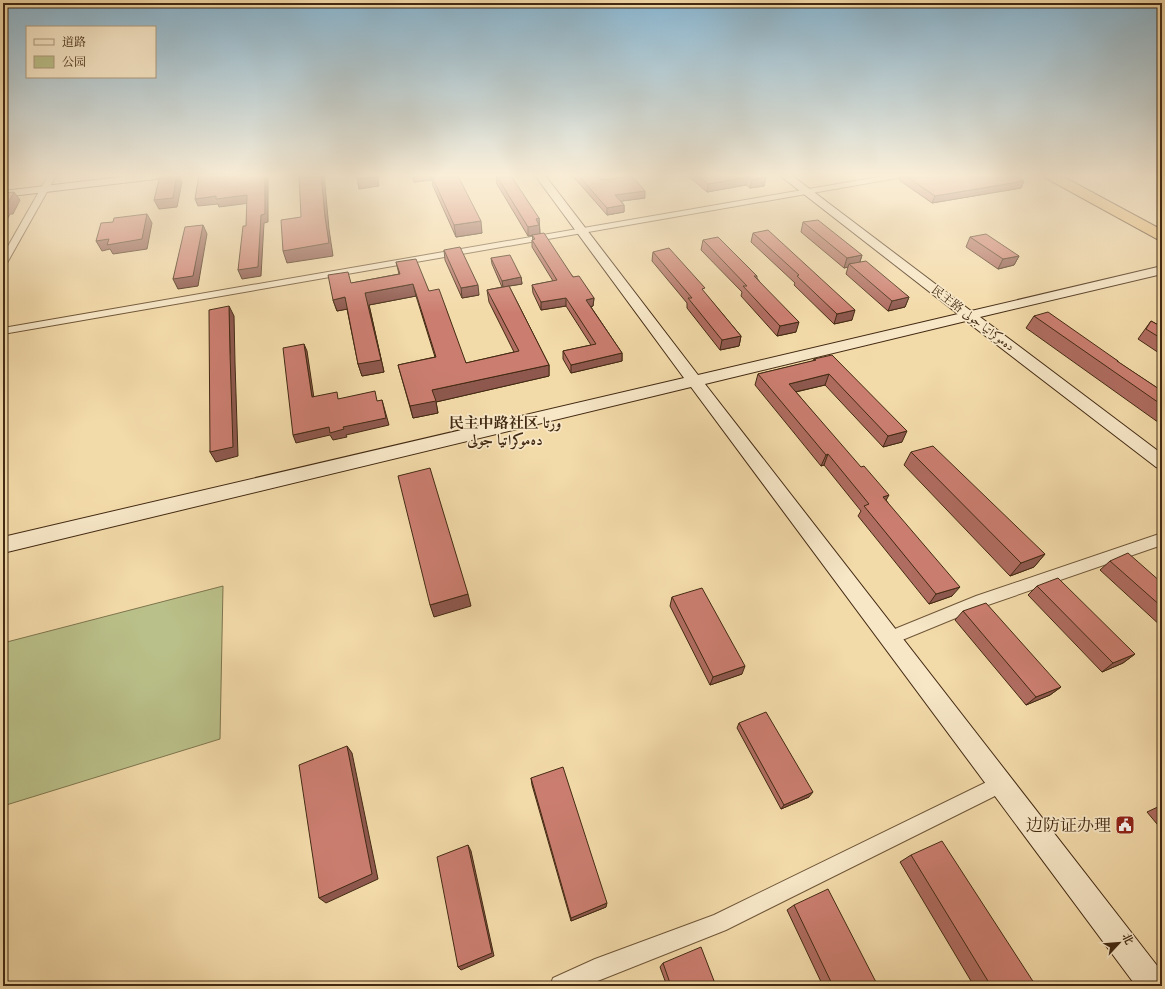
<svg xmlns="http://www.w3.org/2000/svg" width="1165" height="989" font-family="'Old Standard TT',Amiri,'Noto Serif SC',serif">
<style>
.green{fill:#bac089;stroke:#7e754e}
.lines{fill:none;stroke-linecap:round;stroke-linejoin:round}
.street-casing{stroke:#6f5638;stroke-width:2}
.secondary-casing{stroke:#432a13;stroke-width:2}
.highway-casing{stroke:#432a13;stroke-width:2}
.street{fill:#f7e7c7;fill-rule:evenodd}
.secondary{fill:#f7e7c7;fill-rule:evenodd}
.highway{fill:#eabd74;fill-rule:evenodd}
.wall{fill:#af6c60;stroke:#432a13}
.shaded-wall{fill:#8e584e;stroke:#432a13}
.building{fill:#cb7e70;stroke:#432a13}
.labels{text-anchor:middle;stroke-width:3.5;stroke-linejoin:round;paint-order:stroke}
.far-street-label{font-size:12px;fill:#432a13;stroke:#f7e7c7}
.neighbourhood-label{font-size:15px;font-weight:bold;fill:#432a13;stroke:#f7e7c7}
.near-poi-label{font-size:17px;fill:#432a13;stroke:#f7e7c7;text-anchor:end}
</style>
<rect width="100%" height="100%" fill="#f3daa9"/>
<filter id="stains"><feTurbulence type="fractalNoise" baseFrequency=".005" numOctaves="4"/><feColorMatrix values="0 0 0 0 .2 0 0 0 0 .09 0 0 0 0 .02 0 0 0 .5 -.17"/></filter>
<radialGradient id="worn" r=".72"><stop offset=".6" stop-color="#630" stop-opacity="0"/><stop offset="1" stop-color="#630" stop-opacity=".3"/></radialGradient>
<path class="green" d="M 223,586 L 220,739 L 3,806 L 3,643 Z"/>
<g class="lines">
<g class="street-casing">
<path id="street" d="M 49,174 L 57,174 L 7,263 L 3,266 L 3,255 Z
M 896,174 L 913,174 L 909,176 L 3,334 L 3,328 Z
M 1162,533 L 1162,545 L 985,606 L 890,645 L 885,643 L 882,638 L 885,633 L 976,596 Z
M 1001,775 L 1007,778 L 1010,784 L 1007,790 L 726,930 L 585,986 L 550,986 L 553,978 L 595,959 L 714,915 Z"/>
</g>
<g class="secondary-casing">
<path id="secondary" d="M 146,174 L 178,174 L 173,177 L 3,197 L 3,191 Z
M 534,174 L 544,174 L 698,375 L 958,314 L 778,174 L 790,174 L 971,311 L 1162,266 L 1162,274 L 980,317 L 1162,454 L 1162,469 L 1156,467 L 966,321 L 705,384 L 1162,972 L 1162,986 L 1136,986 L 691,387 L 3,553 L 3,537 L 684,378 Z"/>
</g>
<g class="highway-casing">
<path id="highway" d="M 1042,174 L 1058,174 L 1162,230 L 1162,240 L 1157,239 L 1044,177 Z"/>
</g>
<use href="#street" class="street"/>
<use href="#secondary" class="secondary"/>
<use href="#highway" class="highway"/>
</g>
<path class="wall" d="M 412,174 L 457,174 L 482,233 L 456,237 L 433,186 L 432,180 L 414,182 Z
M 571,174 L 592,174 L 594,176 L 602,180 L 645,198 L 621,201 L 624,205 L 624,212 L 607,215 Z
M 686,174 L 762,174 L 764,186 L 750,188 L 746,185 L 707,192 Z
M 816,174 L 837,174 L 820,177 Z
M 901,174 L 1011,174 L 1024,181 L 1021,188 L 932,203 L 899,180 Z
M 496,175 L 539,218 L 540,234 L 528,236 L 497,184 Z
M 803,222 L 862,255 L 860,262 L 909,297 L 905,307 L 888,311 L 846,274 L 848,267 L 844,268 L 801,232 Z
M 753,233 L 852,320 L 834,324 L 794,285 L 795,283 L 751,242 Z
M 532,235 L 594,298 L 593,306 L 591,307 L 622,353 L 622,361 L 571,373 L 563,359 L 563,351 L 591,345 L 566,306 L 541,310 L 533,293 L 532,285 L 553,281 L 532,247 L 532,240 L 533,240 Z
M 970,237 L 1019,256 L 1014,265 L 998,269 L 966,247 Z
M 703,240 L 757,276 L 757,278 L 796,332 L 777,336 L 741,296 L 742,292 L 701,250 Z
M 444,250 L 479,295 L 462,298 L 445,260 Z
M 653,252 L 704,292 L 741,336 L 739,346 L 720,350 L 687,308 L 687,303 L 652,261 Z
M 491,258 L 521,277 L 522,284 L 509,286 L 549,365 L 549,376 L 436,402 L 438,413 L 413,418 L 398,365 L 435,357 L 416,296 L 369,305 L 384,372 L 362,376 L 358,364 L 347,309 L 337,311 L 333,300 L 352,283 L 399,274 L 396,262 L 429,291 L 466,363 L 514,352 L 489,302 L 487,290 L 502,287 L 492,264 Z
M 1034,316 L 1118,361 L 1118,362 L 1162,391 L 1162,425 L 1026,328 Z
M 1151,321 L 1162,327 L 1162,355 L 1138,339 Z
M 814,359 L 902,442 L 883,447 L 825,385 L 796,392 L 886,500 L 952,596 L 929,604 L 858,516 L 861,511 L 824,465 L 821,466 L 755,385 L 758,374 L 813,361 Z
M 911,452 L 1045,554 L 1034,567 L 1010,576 L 904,465 Z
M 1110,561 L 1162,583 L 1162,627 L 1100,570 Z
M 1037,586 L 1135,654 L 1123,663 L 1102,672 L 1028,595 Z
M 672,597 L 742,674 L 710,685 L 670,606 Z
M 963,611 L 1061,687 L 1050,695 L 1026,705 L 955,620 Z
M 739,723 L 809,797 L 781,809 L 737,728 Z
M 531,778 L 606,907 L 571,921 L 532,785 Z
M 1162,805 L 1162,830 L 1147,812 Z
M 911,855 L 1036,986 L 974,986 L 900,862 Z
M 794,905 L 878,986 L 823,986 L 787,910 Z
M 663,963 L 716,986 L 667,986 L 660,967 Z"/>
<path class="shaded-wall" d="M 178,174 L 182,182 L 177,207 L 159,209 L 154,200 Z
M 265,174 L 268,174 L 268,222 L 264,223 L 261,276 L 242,279 L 238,270 L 261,215 Z
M 321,174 L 324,174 L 329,229 L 333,256 L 287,263 L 283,251 L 325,217 Z
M 377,174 L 379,186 L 359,189 L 357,179 Z
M 413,174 L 433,174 L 431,174 L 432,180 L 414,182 Z
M 821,174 L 837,174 L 820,177 Z
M 748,177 L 746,185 L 707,192 L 708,184 Z
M 766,177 L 764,186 L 750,188 L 752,180 Z
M 1024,181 L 1021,188 L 932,203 L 935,196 Z
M 645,191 L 645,198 L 615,202 L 615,195 Z
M 14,192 L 20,200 L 13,214 L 10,214 L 3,227 L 3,208 Z
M 247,195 L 250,203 L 219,207 L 218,204 L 198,206 L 195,199 L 216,196 Z
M 624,205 L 624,212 L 607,215 L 607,208 Z
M 147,214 L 152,223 L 147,249 L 113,254 L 110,249 L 102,251 L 96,241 Z
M 539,218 L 540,234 L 528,236 L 528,227 L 536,219 Z
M 481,221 L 482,233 L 456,237 L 454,225 Z
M 203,225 L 207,234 L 198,286 L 178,289 L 173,279 Z
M 862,255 L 859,264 L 849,264 L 848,267 L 844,268 L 847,258 Z
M 1019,256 L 1014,265 L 998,269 L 1003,259 Z
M 521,277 L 522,284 L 503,287 L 502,281 Z
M 413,284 L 416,296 L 369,305 L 384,372 L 362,376 L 358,364 L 365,293 Z
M 478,285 L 479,295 L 462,298 L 461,288 Z
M 345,297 L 348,309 L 337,311 L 333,300 Z
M 909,297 L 905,307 L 888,311 L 892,301 Z
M 566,298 L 566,306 L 541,310 L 541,302 Z
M 594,298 L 593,306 L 586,308 L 586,300 Z
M 229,306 L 234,316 L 235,363 L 238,456 L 216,462 L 210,452 L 230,353 Z
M 855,310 L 852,320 L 834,324 L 837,314 Z
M 799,322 L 796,332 L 777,336 L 780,326 Z
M 741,336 L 739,346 L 720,350 L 722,340 Z
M 304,344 L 307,351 L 315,405 L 312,397 Z
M 622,353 L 622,361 L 571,373 L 571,365 Z
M 549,365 L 549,376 L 436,402 L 438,413 L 413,418 L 410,406 L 432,390 Z
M 829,374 L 825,385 L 786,394 L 789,384 Z
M 382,400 L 389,425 L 346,435 L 347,437 L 333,440 L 330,435 L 296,443 L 293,435 L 329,427 L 343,427 Z
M 907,431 L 902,442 L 883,447 L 888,436 Z
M 828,454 L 824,465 L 821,466 L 826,455 Z
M 889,495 L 883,506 L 883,497 Z
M 1045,554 L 1034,567 L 1010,576 L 1021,563 Z
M 960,587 L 952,596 L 929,604 L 936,594 Z
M 468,594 L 471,606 L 434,617 L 430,605 Z
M 1135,654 L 1123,663 L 1102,672 L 1113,663 Z
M 745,666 L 742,674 L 710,685 L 713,677 Z
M 1061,687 L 1050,695 L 1026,705 L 1036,697 Z
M 347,746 L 352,753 L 378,879 L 326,903 L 319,898 Z
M 813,792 L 809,797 L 781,809 L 784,805 Z
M 468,845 L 471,851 L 494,956 L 461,970 L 458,967 Z
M 607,903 L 606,907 L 571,921 L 571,918 Z"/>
<path class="building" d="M 174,174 L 177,174 L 173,198 L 154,200 L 160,176 Z
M 199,174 L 265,174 L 265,214 L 261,215 L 258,267 L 238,270 L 243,226 L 246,226 L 247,195 L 216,199 L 216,196 L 195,199 Z
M 299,174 L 321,174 L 325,217 L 329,243 L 283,251 L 281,220 L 301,217 Z
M 356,174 L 377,174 L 377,177 L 357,179 Z
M 431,174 L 457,174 L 481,221 L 454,225 Z
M 504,174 L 510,174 L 539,218 L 536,219 L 539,225 L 528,227 L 496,175 Z
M 577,174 L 592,174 L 594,176 L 597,175 L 602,180 L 632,176 L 645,191 L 615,195 L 624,205 L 607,208 Z
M 697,174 L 762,174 L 766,177 L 752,180 L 748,177 L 708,184 Z
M 903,174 L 1011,174 L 1024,181 L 935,196 Z
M 14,192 L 7,205 L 4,205 L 3,208 L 3,193 Z
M 147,214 L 142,239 L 107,245 L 109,239 L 96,241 L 101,223 L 113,222 L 114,218 Z
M 818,220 L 862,255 L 847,258 L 803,222 Z
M 203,225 L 193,276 L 173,279 L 185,227 Z
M 768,230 L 855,310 L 837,314 L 797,276 L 799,275 L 753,233 Z
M 544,233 L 573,277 L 579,276 L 594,298 L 586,300 L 622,353 L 571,365 L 563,351 L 596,344 L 566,298 L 541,302 L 532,285 L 557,280 L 532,240 L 535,239 L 532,235 Z
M 986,234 L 1019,256 L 1003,259 L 970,237 Z
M 718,237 L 757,276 L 754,276 L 799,322 L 780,326 L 743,286 L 747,286 L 703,240 Z
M 460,247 L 478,285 L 461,288 L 444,250 Z
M 669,248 L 705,288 L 702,289 L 741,336 L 722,340 L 688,298 L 692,298 L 653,252 Z
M 510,255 L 521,277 L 502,281 L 491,258 Z
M 416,259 L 429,291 L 439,289 L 466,363 L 519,351 L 487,290 L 509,286 L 549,365 L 432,390 L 436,401 L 410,406 L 398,365 L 436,357 L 413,284 L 365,293 L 381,360 L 358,364 L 345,297 L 333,300 L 328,275 L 348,272 L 351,283 L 400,274 L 396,262 Z
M 866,261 L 909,297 L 892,301 L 849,264 Z
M 229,306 L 230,353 L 233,447 L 210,452 L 209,310 Z
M 1048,312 L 1118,361 L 1117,361 L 1162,391 L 1162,405 L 1034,316 Z
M 1151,321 L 1162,327 L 1162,339 L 1146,329 Z
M 304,344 L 312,397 L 337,392 L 338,399 L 375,391 L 377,401 L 382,400 L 386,418 L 343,427 L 344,429 L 330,433 L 329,427 L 293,435 L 283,348 Z
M 832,355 L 907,431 L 888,436 L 829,374 L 789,384 L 861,467 L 864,466 L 889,495 L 883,497 L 960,587 L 936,594 L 864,506 L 869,504 L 828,454 L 826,455 L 758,374 L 816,360 L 814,359 Z
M 933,446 L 1045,554 L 1021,563 L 911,452 Z
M 430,468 L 468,594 L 430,605 L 398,476 Z
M 1128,553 L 1162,583 L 1162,607 L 1110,561 Z
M 1058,578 L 1135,654 L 1113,663 L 1037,586 Z
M 702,588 L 745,666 L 713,677 L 672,597 Z
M 986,603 L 1061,687 L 1036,697 L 963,611 Z
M 766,712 L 813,792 L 784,805 L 739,723 Z
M 347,746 L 372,874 L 319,898 L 299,765 Z
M 563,767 L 607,903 L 571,918 L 531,778 Z
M 942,841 L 1036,986 L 991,986 L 911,855 Z
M 468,845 L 492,953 L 458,967 L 437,857 Z
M 828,889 L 878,986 L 833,986 L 794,905 Z
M 701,947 L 716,986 L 671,986 L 663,963 Z"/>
<linearGradient id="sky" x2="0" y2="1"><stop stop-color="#89b6d1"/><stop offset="0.56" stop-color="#faeed8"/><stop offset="1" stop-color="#faeed8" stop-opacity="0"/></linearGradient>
<rect width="1165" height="313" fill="url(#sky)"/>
<defs>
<g id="civic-square" transform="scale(1)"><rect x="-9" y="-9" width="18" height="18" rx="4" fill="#8f2418" stroke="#f7e7c7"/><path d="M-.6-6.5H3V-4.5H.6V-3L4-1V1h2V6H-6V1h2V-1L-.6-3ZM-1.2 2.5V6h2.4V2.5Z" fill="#fff"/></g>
</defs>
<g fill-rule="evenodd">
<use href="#civic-square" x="1125" y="825"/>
</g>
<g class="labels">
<g class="far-street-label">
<text transform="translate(973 318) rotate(37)" y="4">民主路 دەموكراتيا جولى</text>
</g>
<g class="neighbourhood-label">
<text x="505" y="428">民主中路社区 ورتا<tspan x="505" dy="17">دەموكراتيا جولى</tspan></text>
</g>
<g class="near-poi-label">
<text x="1111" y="831">边防证办理</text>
</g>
</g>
<rect width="1165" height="989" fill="none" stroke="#f3daa9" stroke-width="16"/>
<rect x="4" y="4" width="1157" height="981" fill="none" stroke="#432a13" stroke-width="2"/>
<rect x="8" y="8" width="1149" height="973" fill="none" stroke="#432a13"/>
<rect x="26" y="26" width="130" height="52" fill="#f7e7c7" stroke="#af9b7f"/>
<rect x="34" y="39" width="20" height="6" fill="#f7e7c7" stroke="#af9b7f"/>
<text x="62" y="46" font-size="12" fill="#432a13">道路</text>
<rect x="34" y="56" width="20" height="12" fill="#bac089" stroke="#af9b7f"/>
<text x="62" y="66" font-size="12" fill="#432a13">公园</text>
<g transform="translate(1119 943) rotate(64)" stroke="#f7e7c7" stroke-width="3" paint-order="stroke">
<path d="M0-3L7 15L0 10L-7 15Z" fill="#432a13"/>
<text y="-6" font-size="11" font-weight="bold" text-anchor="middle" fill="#432a13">北</text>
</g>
<rect width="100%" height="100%" filter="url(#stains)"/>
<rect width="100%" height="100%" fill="url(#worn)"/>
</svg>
